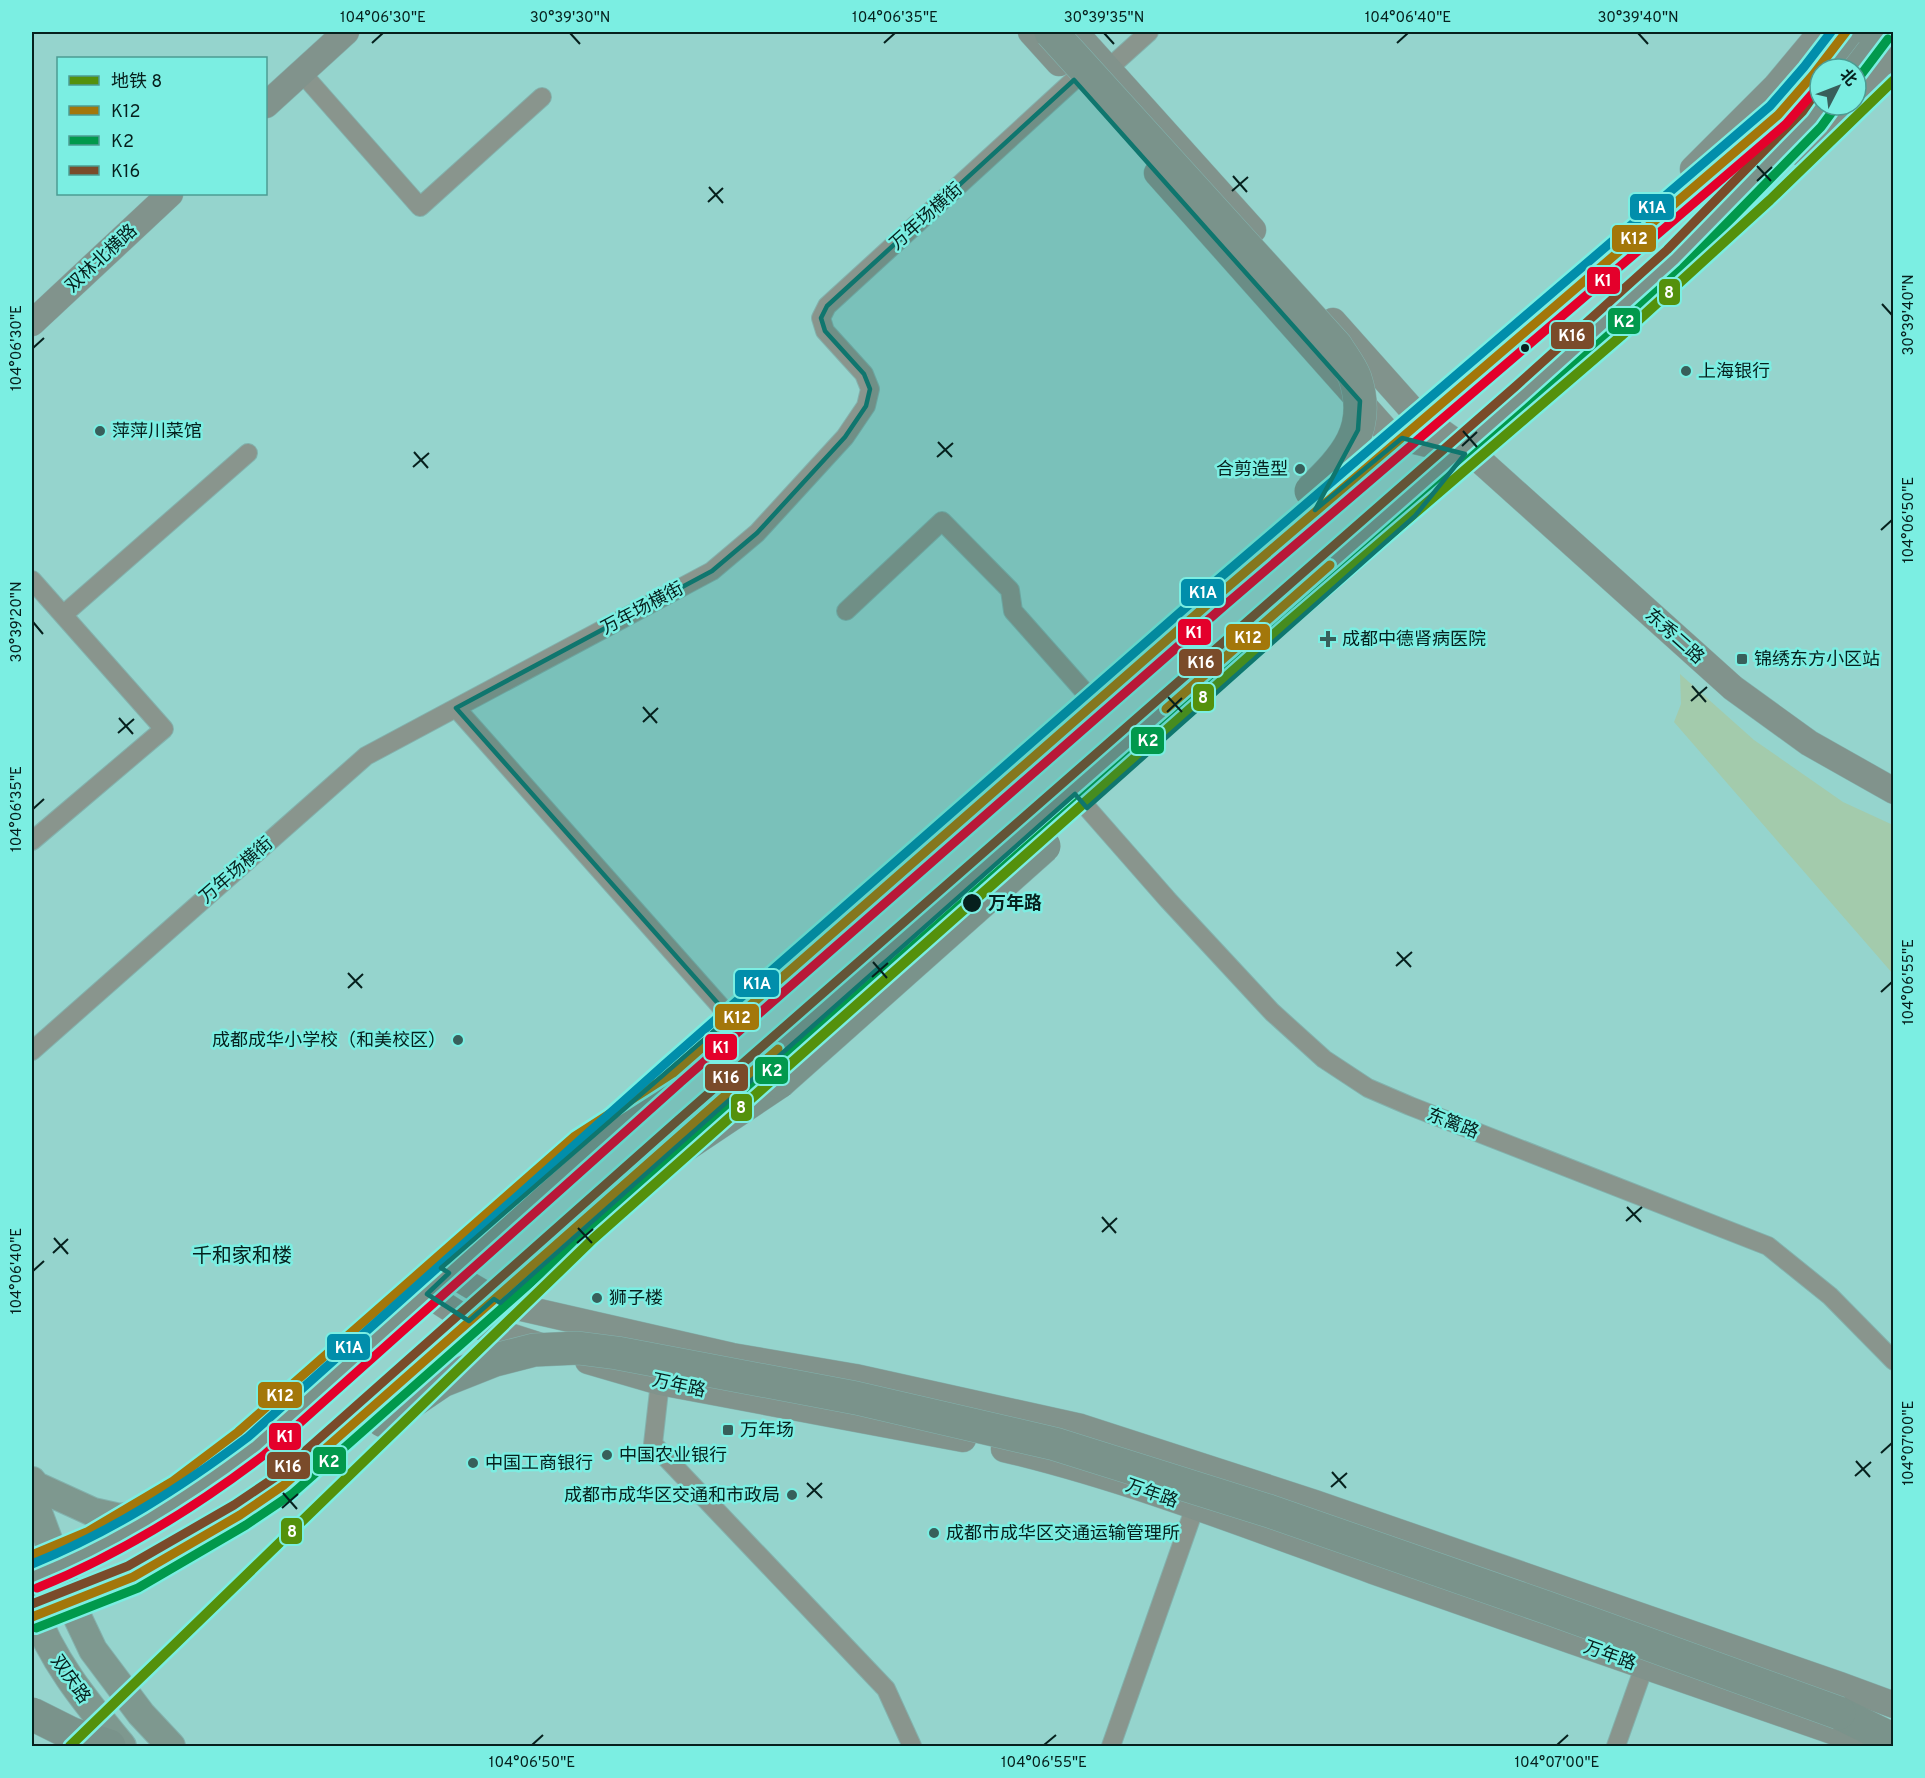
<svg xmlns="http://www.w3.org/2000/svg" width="1925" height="1778" font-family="Overpass,'Noto Sans SC',sans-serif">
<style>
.green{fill:#a3cbac}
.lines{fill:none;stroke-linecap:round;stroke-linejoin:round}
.street-casing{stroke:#83b2ad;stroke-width:20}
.secondary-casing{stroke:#83b2ad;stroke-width:27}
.primary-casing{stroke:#83b2ad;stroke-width:30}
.highway-casing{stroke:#83b2ad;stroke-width:34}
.street{stroke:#89958d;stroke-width:18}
.secondary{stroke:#81938c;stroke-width:26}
.primary{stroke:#7e988f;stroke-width:28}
.highway{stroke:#7a938b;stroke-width:33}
.highway-bridge-casing{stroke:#83b2ad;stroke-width:34;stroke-linecap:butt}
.highway-bridge{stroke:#7a938b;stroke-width:33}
.bus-1-casing{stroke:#7beee2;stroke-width:14}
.bus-2-casing{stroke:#7beee2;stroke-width:14}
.bus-3-casing{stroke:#7beee2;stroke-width:14}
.bus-4-casing{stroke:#7beee2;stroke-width:14}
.bus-5-casing{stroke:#7beee2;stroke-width:14}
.bus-1{stroke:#a3770a;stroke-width:9}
.bus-2{stroke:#01994c;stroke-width:9}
.bus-3{stroke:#7a4b2a;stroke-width:9}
.bus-4{stroke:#e4002b;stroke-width:9}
.bus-5{stroke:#018eab;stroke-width:9}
.metro-1-casing{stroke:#7beee2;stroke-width:15}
.metro-1{stroke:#54910c;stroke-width:10}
.marked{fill:#0f766e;fill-opacity:0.2;stroke:#0f766e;stroke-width:4.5;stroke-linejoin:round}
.ticks{fill:none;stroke:#06201d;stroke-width:2}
.bus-dot{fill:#06201d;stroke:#7beee2;stroke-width:2}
.poi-dot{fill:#385f5b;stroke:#7beee2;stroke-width:2}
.labels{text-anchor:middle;stroke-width:5;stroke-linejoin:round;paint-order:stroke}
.street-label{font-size:18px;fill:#06201d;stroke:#7beee2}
.poi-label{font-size:18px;fill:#06201d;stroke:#7beee2;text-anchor:start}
.stop-label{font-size:18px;font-weight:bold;fill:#06201d;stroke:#7beee2;text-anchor:start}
.neighbourhood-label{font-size:20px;fill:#06201d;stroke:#7beee2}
.line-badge{stroke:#7beee2;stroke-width:2}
.badge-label{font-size:16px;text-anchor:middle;font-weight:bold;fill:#fff}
.neatline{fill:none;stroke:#06201d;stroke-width:2}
.ticks-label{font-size:15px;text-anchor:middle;fill:#06201d}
</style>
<rect width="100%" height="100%" fill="#95d4cd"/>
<path class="green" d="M 1680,674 L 1754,740 L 1843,802 L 1893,825 L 1893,974 L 1674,722 L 1681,704 Z"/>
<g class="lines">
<g class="street-casing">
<path id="street" d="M 1109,68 L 1149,32
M 301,72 L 420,207 L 542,97
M 32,580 L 164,729 L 32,841
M 846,611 L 942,521 L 1010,590 L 1013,611 L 1091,699
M 63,615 L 248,453
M 456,708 L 730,1017
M 1075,794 L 1168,900 L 1272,1012 L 1324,1059 L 1368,1088 L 1410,1106 L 1768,1246 L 1830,1296 L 1894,1361
M 32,1051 L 366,756 L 712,571 L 757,533 L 845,437 L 866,406 L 870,389 L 864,374 L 825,331 L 821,318 L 827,306 L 1074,80
M 660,1382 L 653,1444 L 886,1689 L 912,1746
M 1111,1746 L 1195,1507
M 1616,1746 L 1644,1667"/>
</g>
<g class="secondary-casing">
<path id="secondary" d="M 1031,32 L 1059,63
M 1075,32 L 1253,230
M 1856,96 L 1894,49
M 266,105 L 346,32
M 1801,153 L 1848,105
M 1693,169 L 1776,86 L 1821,32
M 1157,173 L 1390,435 L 1463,453
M 1333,321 L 1415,413 L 1475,456 L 1733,688 L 1809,743 L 1894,791
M 32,323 L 170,194
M 441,1268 L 500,1303 L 732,1356 L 855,1377 L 1081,1427 L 1315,1503 L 1840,1685 L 1894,1705
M 418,1288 L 475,1325 L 547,1348
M 588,1361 L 660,1382 L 963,1439
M 1004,1449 C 1130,1479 1251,1527 1373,1571 C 1540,1630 1708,1688 1875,1746"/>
</g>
<g class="primary-casing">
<path id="primary" d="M 32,1481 L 36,1486 L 93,1512 L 120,1518 L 154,1511
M 32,1496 L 74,1610 L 93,1650 L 141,1714 L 171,1746
M 32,1606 C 51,1660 86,1702 122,1746"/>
</g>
<g class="highway-casing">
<path id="highway" d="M 1850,69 L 1878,32
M 682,1147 L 779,1082
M 1839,1713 L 1894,1740
M 72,1734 L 109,1746"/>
</g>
<use href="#street" class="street"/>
<use href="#secondary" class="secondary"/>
<use href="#primary" class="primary"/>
<use href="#highway" class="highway"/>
<g class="highway-bridge-casing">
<path id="highway-bridge" d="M 1051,32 L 1336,346 C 1342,356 1351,367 1355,378 C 1372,429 1346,457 1311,491
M 779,1082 L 1044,846
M 383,1421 L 442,1381 L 495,1360 L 534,1350 L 578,1348 L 617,1353 L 856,1398 L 1055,1444 L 1269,1511 L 1548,1608 L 1839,1713
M 32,1577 C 119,1544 182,1502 256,1446 L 673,1073 L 1032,760 L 1216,597 L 1778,115 L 1813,75 L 1846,32
M 32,1617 L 133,1577 L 240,1515 L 284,1485 L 685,1130 L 1524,395 L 1675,259 L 1812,119 L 1822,105
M 32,1714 L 72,1734"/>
</g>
<use href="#highway-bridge" class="highway-bridge"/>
<g class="bus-1-casing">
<path id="bus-1" d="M 1166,709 L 1330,565
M 32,1555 L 87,1532 L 173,1481 L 238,1432 L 575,1136 L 673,1073 L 1216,597 L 1778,115 L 1813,75 L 1846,32
M 32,1617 L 133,1577 L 240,1515 L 284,1485 L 778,1049"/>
</g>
<g class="bus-2-casing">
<path id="bus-2" d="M 1860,76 L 1888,39
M 36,1628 L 138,1588 L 246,1525 L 292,1494 L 693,1139 L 1532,404 L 1683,268 L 1821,127 L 1832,112"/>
</g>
<g class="bus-3-casing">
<path id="bus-3" d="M 32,1604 L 128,1566 L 234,1505 L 277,1476 L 677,1121 L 1516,386 L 1667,250 L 1803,111 L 1812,98"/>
</g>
<g class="bus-4-casing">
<path id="bus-4" d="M 37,1588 C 119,1555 193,1509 264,1455 L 681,1082 L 1224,606 L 1786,124 L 1820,85"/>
</g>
<g class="bus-5-casing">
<path id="bus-5" d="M 32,1564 C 111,1532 180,1488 248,1437 L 665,1064 L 1208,588 L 1770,106 L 1804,67 L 1831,32"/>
</g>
<use href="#bus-1" class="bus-1"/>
<use href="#bus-2" class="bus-2"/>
<use href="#bus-3" class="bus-3"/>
<use href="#bus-4" class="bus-4"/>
<use href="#bus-5" class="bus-5"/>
<g class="metro-1-casing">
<path id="metro-1" d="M 70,1746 L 593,1239 L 1288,622 L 1621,336 L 1770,200 L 1894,80"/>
</g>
<use href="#metro-1" class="metro-1"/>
</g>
<path class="marked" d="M 1074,80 L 1360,401 L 1358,430 L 1315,510 L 1402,438 L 1465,454 L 1415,516 L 1087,808 L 1075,794 L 500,1303 L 494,1299 L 469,1321 L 427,1294 L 449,1273 L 441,1268 L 730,1017 L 456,708 L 712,571 L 757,533 L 845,437 L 866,406 L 870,389 L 864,374 L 825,331 L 821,318 L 827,306 Z"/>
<path class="ticks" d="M 570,33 L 580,44M 1104,33 L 1114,44M 1638,33 L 1648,44M 372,43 L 383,33M 884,43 L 895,33M 1397,43 L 1408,33M 1757,166 L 1771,181M 1233,176 L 1247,192M 1757,181 L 1772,167M 709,187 L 723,203M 1232,191 L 1248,177M 708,202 L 723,188M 1882,304 L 1892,315M 33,348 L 44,338M 1463,431 L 1477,447M 938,442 L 952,457M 1462,446 L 1477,432M 414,452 L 428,468M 937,457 L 953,443M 413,467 L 429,453M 1881,530 L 1892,520M 33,622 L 43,634M 1692,686 L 1706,702M 1168,697 L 1182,712M 1691,701 L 1707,687M 643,707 L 657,723M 1167,712 L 1182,698M 119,718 L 133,734M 643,722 L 658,708M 118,733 L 134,719M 33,809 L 44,799M 1397,952 L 1411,967M 873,962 L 887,978M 1396,966 L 1412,952M 348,973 L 362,988M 872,977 L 888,963M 348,988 L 363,974M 1881,992 L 1892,982M 1627,1207 L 1641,1222M 1102,1217 L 1116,1233M 1626,1221 L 1642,1207M 578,1228 L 592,1243M 1102,1232 L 1117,1218M 54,1238 L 68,1254M 577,1243 L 593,1229M 53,1253 L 68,1239M 33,1271 L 44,1261M 1881,1453 L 1892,1443M 1856,1461 L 1870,1477M 1332,1472 L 1346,1488M 1855,1476 L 1871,1462M 807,1483 L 822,1498M 1331,1487 L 1347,1473M 283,1493 L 297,1509M 807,1497 L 822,1483M 282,1508 L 298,1494M 532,1745 L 543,1735M 1044,1745 L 1056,1735M 1557,1745 L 1568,1735"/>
<g class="bus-dot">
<circle cx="1525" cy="348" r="5"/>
<circle cx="972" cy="903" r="10"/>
</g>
<g class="poi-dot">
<circle cx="1686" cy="371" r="6"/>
<circle cx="100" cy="431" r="6"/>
<circle cx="1300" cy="469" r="6"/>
<path d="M1325 630h6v6h6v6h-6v6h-6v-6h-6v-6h6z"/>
<rect x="1736" y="653" width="12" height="12" rx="3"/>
<circle cx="458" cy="1040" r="6"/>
<circle cx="597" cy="1298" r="6"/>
<rect x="722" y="1424" width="12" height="12" rx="3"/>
<circle cx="607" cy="1455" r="6"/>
<circle cx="473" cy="1463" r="6"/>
<circle cx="792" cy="1495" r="6"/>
<circle cx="934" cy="1533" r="6"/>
</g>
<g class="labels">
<g class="street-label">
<text transform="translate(926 216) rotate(-42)" y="6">万年场横街</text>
<text transform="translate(101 258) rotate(-43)" y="6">双林北横路</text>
<text transform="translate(642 608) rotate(-28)" y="6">万年场横街</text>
<text transform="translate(1675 636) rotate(42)" y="6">东秀二路</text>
<text transform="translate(236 870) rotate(-41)" y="6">万年场横街</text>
<text transform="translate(1453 1123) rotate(21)" y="6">东篱路</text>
<text transform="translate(679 1385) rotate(12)" y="6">万年路</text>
<text transform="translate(1152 1493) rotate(19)" y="6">万年路</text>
<text transform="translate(1610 1655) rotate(20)" y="6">万年路</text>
<text transform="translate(71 1679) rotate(55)" y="6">双庆路</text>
</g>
<g class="poi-label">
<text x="1698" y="377">上海银行</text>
<text x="112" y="437">萍萍川菜馆</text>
<text x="1288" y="475" text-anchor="end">合剪造型</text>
<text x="1342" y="645">成都中德肾病医院</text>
<text x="1754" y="665">锦绣东方小区站</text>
<text x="446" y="1046" text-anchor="end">成都成华小学校（和美校区）</text>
<text x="609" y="1304">狮子楼</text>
<text x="740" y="1436">万年场</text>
<text x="619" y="1461">中国农业银行</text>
<text x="485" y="1469">中国工商银行</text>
<text x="780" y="1501" text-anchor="end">成都市成华区交通和市政局</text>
<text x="946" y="1539">成都市成华区交通运输管理所</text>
</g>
<g class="stop-label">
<text x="988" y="909">万年路</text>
</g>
<g class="neighbourhood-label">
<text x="242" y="1262">千和·家和楼</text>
</g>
</g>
<g class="line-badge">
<rect x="1629" y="193" width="46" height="28" rx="6" fill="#018eab"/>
<rect x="1611" y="224" width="46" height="29" rx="6" fill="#a3770a"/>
<rect x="1586" y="266" width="35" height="29" rx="6" fill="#e4002b"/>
<rect x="1658" y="278" width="23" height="28" rx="6" fill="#54910c"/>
<rect x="1607" y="307" width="34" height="28" rx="6" fill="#01994c"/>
<rect x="1550" y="321" width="45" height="29" rx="6" fill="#7a4b2a"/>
<rect x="1180" y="578" width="45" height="29" rx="6" fill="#018eab"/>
<rect x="1177" y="618" width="35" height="28" rx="6" fill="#e4002b"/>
<rect x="1225" y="623" width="46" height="28" rx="6" fill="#a3770a"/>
<rect x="1178" y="648" width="45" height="29" rx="6" fill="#7a4b2a"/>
<rect x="1192" y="683" width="23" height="29" rx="6" fill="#54910c"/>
<rect x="1130" y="726" width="35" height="29" rx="6" fill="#01994c"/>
<rect x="734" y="969" width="46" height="29" rx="6" fill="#018eab"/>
<rect x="714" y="1003" width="46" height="28" rx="6" fill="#a3770a"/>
<rect x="704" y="1033" width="34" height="28" rx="6" fill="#e4002b"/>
<rect x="754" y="1056" width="35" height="29" rx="6" fill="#01994c"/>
<rect x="704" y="1063" width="45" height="29" rx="6" fill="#7a4b2a"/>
<rect x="730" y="1093" width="23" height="29" rx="6" fill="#54910c"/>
<rect x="326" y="1333" width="45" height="28" rx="6" fill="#018eab"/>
<rect x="257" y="1381" width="46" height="28" rx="6" fill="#a3770a"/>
<rect x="268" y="1422" width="34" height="29" rx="6" fill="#e4002b"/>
<rect x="312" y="1446" width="35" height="29" rx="6" fill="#01994c"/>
<rect x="266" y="1451" width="45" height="29" rx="6" fill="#7a4b2a"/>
<rect x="280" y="1517" width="23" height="28" rx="6" fill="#54910c"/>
</g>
<g class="badge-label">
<text x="1652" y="213">K1A</text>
<text x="1634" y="244">K12</text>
<text x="1603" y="286">K1</text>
<text x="1669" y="298">8</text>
<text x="1624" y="327">K2</text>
<text x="1572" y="341">K16</text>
<text x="1203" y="598">K1A</text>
<text x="1194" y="638">K1</text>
<text x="1248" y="643">K12</text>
<text x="1201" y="668">K16</text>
<text x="1203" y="703">8</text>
<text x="1148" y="746">K2</text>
<text x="757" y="989">K1A</text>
<text x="737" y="1023">K12</text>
<text x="721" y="1053">K1</text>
<text x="772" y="1076">K2</text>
<text x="726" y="1083">K16</text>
<text x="741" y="1113">8</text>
<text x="349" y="1353">K1A</text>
<text x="280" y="1401">K12</text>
<text x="285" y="1442">K1</text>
<text x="329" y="1467">K2</text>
<text x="288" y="1472">K16</text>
<text x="292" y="1537">8</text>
</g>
<rect width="1925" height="1778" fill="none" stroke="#7beee2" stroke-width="66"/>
<rect x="57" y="57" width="210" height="138" fill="#7beee2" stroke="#4c9c93" stroke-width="1.5"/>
<rect x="69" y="76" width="30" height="9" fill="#54910c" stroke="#4c9c93" stroke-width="1.5"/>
<text x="111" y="87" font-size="18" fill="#06201d">地铁 8</text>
<rect x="69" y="106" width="30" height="9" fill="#a3770a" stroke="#4c9c93" stroke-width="1.5"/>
<text x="111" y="117" font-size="18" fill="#06201d">K12</text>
<rect x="69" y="136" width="30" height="9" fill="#01994c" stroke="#4c9c93" stroke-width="1.5"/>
<text x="111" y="147" font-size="18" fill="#06201d">K2</text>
<rect x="69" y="166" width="30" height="9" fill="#7a4b2a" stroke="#4c9c93" stroke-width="1.5"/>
<text x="111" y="177" font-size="18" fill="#06201d">K16</text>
<g transform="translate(1838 87) rotate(48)"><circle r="28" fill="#7beee2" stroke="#4c9c93" stroke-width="1.5"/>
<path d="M0-4.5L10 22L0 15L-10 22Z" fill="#385f5b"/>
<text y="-9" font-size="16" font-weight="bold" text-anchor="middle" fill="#06201d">北</text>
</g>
<rect x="33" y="33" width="1859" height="1712" class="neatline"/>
<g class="ticks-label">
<text x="383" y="22">104°06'30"E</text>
<text x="570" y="22">30°39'30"N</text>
<text x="895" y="22">104°06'35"E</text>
<text x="1104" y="22">30°39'35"N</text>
<text x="1408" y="22">104°06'40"E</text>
<text x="1638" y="22">30°39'40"N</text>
<text transform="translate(1908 315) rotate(-90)" y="5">30°39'40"N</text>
<text transform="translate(16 348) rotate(-90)" y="5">104°06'30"E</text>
<text transform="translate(1908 520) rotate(-90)" y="5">104°06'50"E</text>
<text transform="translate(16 622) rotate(-90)" y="5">30°39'20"N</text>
<text transform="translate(16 809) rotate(-90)" y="5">104°06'35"E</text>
<text transform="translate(1908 982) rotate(-90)" y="5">104°06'55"E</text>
<text transform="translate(16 1271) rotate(-90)" y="5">104°06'40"E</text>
<text transform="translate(1908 1443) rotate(-90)" y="5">104°07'00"E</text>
<text x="532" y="1767">104°06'50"E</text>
<text x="1044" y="1767">104°06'55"E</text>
<text x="1557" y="1767">104°07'00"E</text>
</g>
</svg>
